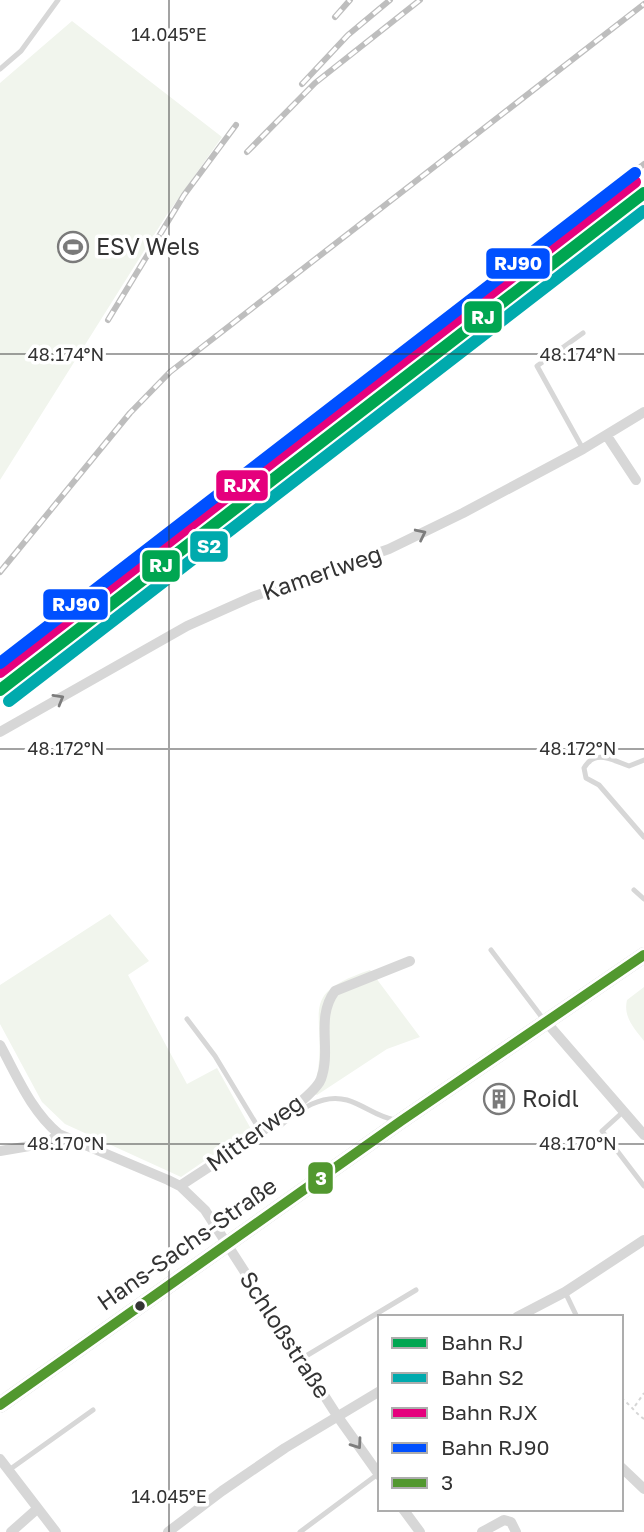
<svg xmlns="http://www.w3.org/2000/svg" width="644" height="1532" font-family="'Golos Text',sans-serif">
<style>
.green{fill:#f1f5ed}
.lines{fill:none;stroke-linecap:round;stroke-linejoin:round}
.path{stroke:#d6d6d6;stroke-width:2;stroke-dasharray:3.5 3.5;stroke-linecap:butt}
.lane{stroke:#d7d7d7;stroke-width:5}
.street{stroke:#d7d7d7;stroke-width:10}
.primary{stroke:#cacaca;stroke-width:16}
.rail-casing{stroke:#bebebe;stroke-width:6}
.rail{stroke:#fff;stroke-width:3.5;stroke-dasharray:10;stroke-linecap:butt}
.bus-1-casing{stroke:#fff;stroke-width:16}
.bus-1{stroke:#52982f;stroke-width:10}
.rail-1-casing{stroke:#fff;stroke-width:18}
.rail-2-casing{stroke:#fff;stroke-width:18}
.rail-3-casing{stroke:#fff;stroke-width:18}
.rail-4-casing{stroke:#fff;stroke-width:18}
.rail-1{stroke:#00a651;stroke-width:12}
.rail-2{stroke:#00aaad;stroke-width:12}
.rail-3{stroke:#e5007d;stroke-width:12}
.rail-4{stroke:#0050ff;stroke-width:12}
.oneway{stroke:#7d7d7d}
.ticks{fill:none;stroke:#333;stroke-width:2;stroke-opacity:0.45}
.bus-dot{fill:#333;stroke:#fff;stroke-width:2.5}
.labels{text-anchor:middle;stroke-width:7;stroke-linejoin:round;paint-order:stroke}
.poi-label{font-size:23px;fill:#333;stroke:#fff;text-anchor:start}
.street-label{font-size:23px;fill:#333;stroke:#fff}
.ticks-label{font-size:18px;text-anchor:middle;fill:#333;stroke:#fff;stroke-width:7;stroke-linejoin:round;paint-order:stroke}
.line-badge{stroke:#fff;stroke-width:2.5}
.badge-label{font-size:19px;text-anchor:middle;font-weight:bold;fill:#fff}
</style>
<rect width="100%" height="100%" fill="#fff"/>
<path class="green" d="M 72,21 L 222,137 L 166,216 L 0,480 L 0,83 Z
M 110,914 L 149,961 L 128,975 L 187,1084 L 217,1068 L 251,1129 L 181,1177 L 65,1124 L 42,1102 L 0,1024 L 0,985 Z
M 370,970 L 420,1037 L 387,1049 L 317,1095 L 308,1091 L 316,1080 L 318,1070 C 326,1009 297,995 370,970 Z
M 644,987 L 644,1041 C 634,1028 623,1017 627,1000 Z"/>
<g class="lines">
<path class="path" d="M 621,1398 C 632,1406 635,1413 644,1419
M 635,1406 L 644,1393"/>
<path class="lane" d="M 0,69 L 21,51 L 58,0
M 583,449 L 537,366 L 583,333
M 644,760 L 629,766 C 612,760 595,749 584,768 L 586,778 L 599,785 L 644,837
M 634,890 L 644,899
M 491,950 L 544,1020
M 187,1019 L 215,1056 L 261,1132
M 624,1111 L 602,1131 L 644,1186
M 281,1125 C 299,1110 322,1093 347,1100 C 364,1105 377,1117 395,1120
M 565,1292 L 577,1317
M 301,1359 L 416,1290
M 9,1470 L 93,1410
M 300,1532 L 378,1474"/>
<path class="street" d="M 607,436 L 636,480
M 0,732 L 187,626 L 252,597 L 389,549 L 463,513 L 583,449 L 644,412
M 547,1023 L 644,1135
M 0,1045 C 17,1076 31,1111 59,1134 L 168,1180 L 180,1186 L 205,1210 L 338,1417 L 380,1476
M 0,1151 L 47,1143 L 59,1134
M 180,1186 C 205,1169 313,1102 321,1079 C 332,1049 315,1018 335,991 L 410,961
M 517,1317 L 565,1292 L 644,1240
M 0,1459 L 56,1532
M 621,1467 L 644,1489
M 403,1509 L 420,1532
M 11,1532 L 37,1509
M 168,1532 L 222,1491 L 285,1448 L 380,1391
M 482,1532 L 504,1520 L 511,1522 L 516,1532"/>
<path class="primary" d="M 0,1405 L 401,1121 L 644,955"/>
<g class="rail-casing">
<path id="rail" d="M 335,17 L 350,0
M 302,84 L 348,35 L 390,0
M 247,152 L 315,83 L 420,0
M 108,320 L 184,195 L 236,125
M 0,572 L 130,413 L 170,372 L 644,4
M 0,661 L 644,164"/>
</g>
<use href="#rail" class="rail"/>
<g class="bus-1-casing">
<path id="bus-1" d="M 0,1405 L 401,1121 L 644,955"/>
</g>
<use href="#bus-1" class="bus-1"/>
<g class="rail-1-casing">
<path id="rail-1" d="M 0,690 L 644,193"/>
</g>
<g class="rail-2-casing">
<path id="rail-2" d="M 9,701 L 644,211"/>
</g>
<g class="rail-3-casing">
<path id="rail-3" d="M 0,672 L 635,182"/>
</g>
<g class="rail-4-casing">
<path id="rail-4" d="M 0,663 L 635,173"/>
</g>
<use href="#rail-1" class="rail-1"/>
<use href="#rail-2" class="rail-2"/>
<use href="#rail-3" class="rail-3"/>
<use href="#rail-4" class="rail-4"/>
</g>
<defs><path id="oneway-chevron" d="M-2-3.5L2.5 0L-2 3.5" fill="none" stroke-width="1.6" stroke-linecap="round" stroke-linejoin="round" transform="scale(1.75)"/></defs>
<g class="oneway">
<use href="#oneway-chevron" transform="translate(421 534) rotate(-26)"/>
<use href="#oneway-chevron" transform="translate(59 699) rotate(-30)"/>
<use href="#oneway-chevron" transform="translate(357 1444) rotate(55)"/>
</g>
<path class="ticks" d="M 169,0 L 169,1532M 0,354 L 644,354M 0,749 L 644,749M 0,1144 L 644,1144"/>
<defs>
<g id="stadium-ring" transform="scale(1.575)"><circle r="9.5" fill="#fff" stroke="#7a7a7a" stroke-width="1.5"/><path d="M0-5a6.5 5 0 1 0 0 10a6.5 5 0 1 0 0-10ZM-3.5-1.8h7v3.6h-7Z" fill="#7a7a7a"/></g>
<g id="building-ring" transform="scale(1.575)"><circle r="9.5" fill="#fff" stroke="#7a7a7a" stroke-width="1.5"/><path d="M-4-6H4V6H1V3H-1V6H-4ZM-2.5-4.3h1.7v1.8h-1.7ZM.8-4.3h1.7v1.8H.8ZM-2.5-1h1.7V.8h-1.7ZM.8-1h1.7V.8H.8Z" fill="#7a7a7a"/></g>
</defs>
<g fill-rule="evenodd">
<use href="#stadium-ring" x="73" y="247"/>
<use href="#building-ring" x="499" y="1099"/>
</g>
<circle class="bus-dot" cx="140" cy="1306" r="6"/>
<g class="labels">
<g class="poi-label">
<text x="96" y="255">ESV Wels</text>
<text x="522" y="1107">Roidl</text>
</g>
<g class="street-label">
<text transform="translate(322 573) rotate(-19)" y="8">Kamerlweg</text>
<text transform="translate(255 1133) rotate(-36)" y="8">Mitterweg</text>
<text transform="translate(187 1244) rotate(-35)" y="8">Hans-Sachs-Straße</text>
<text transform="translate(285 1335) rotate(57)" y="8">Schloßstraße</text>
</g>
</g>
<g class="ticks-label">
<text x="169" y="41">14.045°E</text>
<text x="66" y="361">48.174°N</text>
<text x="578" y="361">48.174°N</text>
<text x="66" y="755">48.172°N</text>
<text x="578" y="755">48.172°N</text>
<text x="66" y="1150">48.170°N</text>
<text x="578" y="1150">48.170°N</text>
<text x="169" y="1503">14.045°E</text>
</g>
<g class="line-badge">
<rect x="485" y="247" width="66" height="33" rx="7" fill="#0050ff"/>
<rect x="463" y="300" width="40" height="34" rx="7" fill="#00a651"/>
<rect x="215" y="469" width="54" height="33" rx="7" fill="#e5007d"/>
<rect x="189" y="530" width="40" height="33" rx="7" fill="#00aaad"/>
<rect x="141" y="549" width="40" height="34" rx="7" fill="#00a651"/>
<rect x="42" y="588" width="67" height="33" rx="7" fill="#0050ff"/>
<rect x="307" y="1161" width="27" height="34" rx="7" fill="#52982f"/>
</g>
<g class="badge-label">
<text x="518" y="270">RJ90</text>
<text x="483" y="324">RJ</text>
<text x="242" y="492">RJX</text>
<text x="209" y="553">S2</text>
<text x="161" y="572">RJ</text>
<text x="76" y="611">RJ90</text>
<text x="321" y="1185">3</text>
</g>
<rect x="378" y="1315" width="245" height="196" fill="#ffffff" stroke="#adadad" stroke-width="2"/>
<rect x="392" y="1338" width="35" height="10" fill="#00a651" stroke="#adadad" stroke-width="2"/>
<text x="441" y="1350" font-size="21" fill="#333333">Bahn RJ</text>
<rect x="392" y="1373" width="35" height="10" fill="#00aaad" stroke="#adadad" stroke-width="2"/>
<text x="441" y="1385" font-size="21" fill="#333333">Bahn S2</text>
<rect x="392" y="1408" width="35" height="10" fill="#e5007d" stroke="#adadad" stroke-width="2"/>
<text x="441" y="1420" font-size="21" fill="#333333">Bahn RJX</text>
<rect x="392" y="1443" width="35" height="10" fill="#0050ff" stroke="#adadad" stroke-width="2"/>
<text x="441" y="1455" font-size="21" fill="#333333">Bahn RJ90</text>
<rect x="392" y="1478" width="35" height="10" fill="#52982f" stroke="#adadad" stroke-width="2"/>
<text x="441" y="1490" font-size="21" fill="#333333">3</text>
</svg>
